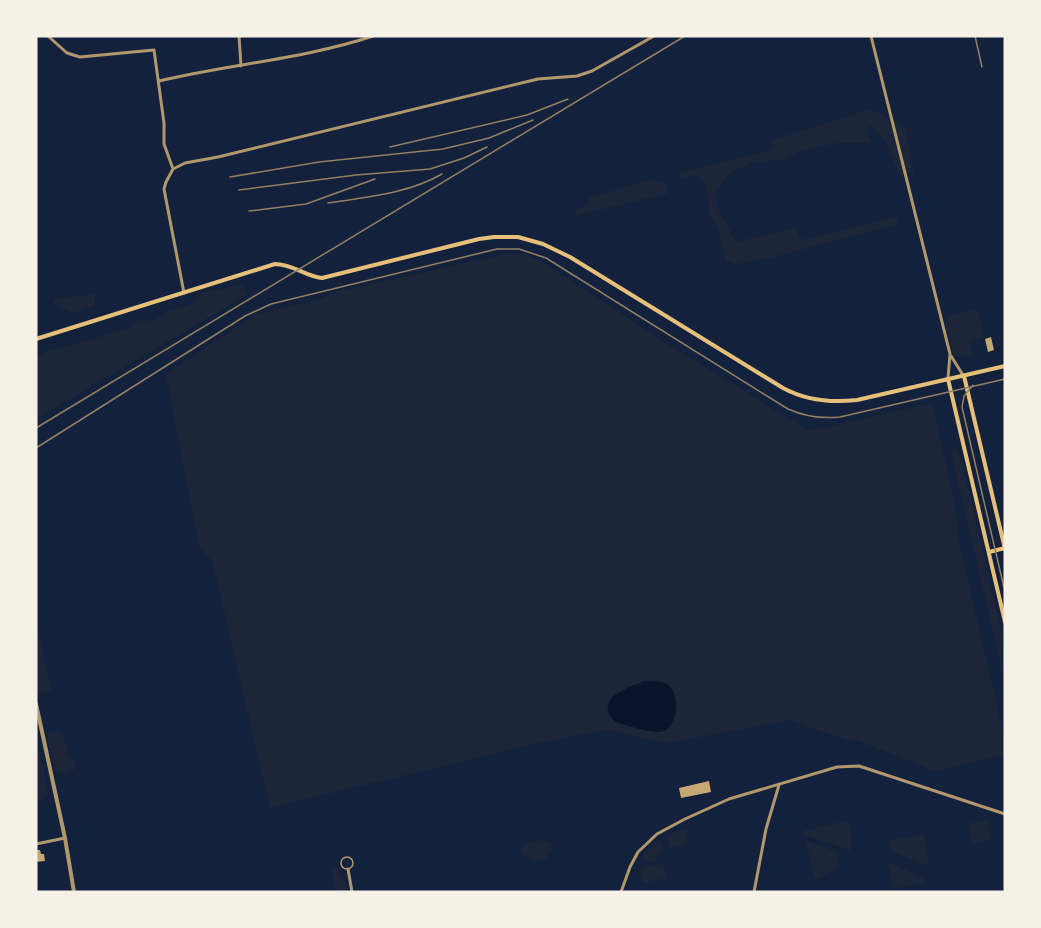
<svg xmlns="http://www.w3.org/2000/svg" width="1041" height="928" font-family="'IBM Plex Serif',serif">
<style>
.green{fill:#1d2539}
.water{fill:#0b132b}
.building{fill:#c6a872}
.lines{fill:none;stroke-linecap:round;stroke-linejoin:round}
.service{stroke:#b1986c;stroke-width:1.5}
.minor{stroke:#b1986c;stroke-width:3}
.tertiary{stroke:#b1986c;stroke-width:4}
.secondary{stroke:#e5c07b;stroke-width:4}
.tram{stroke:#918062;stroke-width:1.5}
.rail{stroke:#918062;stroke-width:1.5}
</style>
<rect width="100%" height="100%" fill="#14213d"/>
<path class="green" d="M 867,110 L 882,114 L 905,128 L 914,172 L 900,177 L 886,142 L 872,126 L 867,128 L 871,143 L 837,143 L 797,152 L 785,159 L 750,163 L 729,174 L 716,191 L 719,211 L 736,242 L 795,228 L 802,240 L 896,216 L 898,224 L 774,257 L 736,264 L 726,260 L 718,230 L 710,215 L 706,183 L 697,176 L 680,178 L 679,173 L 772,150 L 773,140 Z
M 649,180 L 665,182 L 669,193 L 576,216 L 575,209 L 587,206 L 589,198 Z
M 511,253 L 528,256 L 541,261 L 653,335 L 806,429 L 824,428 L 932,403 L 953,496 L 960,547 L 1005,741 L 1005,755 L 935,771 L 851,738 L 850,741 L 789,720 L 668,743 L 606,730 L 533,744 L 270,808 L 213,563 L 199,545 L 166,374 L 256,314 L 324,298 L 331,293 Z
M 241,284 L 247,295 L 36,419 L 36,358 L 44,353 L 126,329 L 140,320 L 154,321 L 167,312 L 194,303 L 197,294 Z
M 95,294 L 95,305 L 74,313 L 56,306 L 54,303 L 55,299 Z
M 976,309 L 978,311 L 984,337 L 969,342 L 972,355 L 954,357 L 945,322 L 952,315 Z
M 956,448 L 961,458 L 1005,646 L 1005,682 L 951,452 Z
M 36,619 L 51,691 L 38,694 L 36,685 Z
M 59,731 L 63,734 L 69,758 L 74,760 L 75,769 L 67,774 L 54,770 L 47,734 Z
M 36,736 L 49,795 L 36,803 Z
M 987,820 L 991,839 L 972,843 L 968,824 Z
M 844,821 L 849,824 L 852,842 L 849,843 L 851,851 L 805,835 L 803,831 Z
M 685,829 L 688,844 L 671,848 L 669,846 L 667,837 L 674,832 Z
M 923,834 L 930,867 L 890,850 L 888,841 Z
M 543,840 L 552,844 L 553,848 L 548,853 L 548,857 C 538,864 528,860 520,851 L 524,844 Z
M 662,840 L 663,850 L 655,861 L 645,861 L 643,856 C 648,849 653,842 662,840 Z
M 806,840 L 839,853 L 835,871 L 826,873 L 822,878 L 814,879 Z
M 888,862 L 923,878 L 924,882 L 893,889 Z
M 664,864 L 666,878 L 643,883 L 639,872 L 642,867 Z
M 336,867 L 344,881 L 346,892 L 336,892 L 331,868 Z"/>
<path class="water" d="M 644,681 C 651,682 660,680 667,684 C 681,692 679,729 660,732 C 648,733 630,726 618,723 C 613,720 611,718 609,713 C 601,695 631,687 644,681 Z"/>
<path class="building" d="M 991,337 L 994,350 L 988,352 L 985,339 Z
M 709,781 L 711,792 L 681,798 L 679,788 Z
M 36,850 L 40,850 L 41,854 L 44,854 L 45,861 L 36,862 Z"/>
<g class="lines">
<path class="service" d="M341 863a6 6 0 1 1 12 0a6 6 0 1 1-12 0Z"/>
<path class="minor" d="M 48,36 L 67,53 L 80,57 L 154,50 L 164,123 L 164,144 L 173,169
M 239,36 L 241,66
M 871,36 L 950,354 L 948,378
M 159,81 C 230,64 304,59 373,36
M 173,169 L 185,163 L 218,157 L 538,79 L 577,76 L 592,71 L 654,36
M 173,169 L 166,182 L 164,189 L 184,293
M 951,356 L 963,375
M 36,844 L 65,838
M 348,869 L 352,892
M 621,892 L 630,867 L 638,852 L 657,834 L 685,819 L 729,799 L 837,767 L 859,766 L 1005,814
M 754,892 L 766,829 L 779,785"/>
<path class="tertiary" d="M 36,704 L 65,838 L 74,892"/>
<path class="secondary" d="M 36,339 L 275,264 C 293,264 304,276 322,278 L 479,239 L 494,237 L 518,237 L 543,244 L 570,257 L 783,388 C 807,401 831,403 857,400 L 1005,366
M 964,376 L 1005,549
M 948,379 L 1005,622
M 989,552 L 1005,548"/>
<path class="tram" d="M 973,385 L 964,396 L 962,407 L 1005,592
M 36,448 L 245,316 L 271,304 L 497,249 L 519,249 L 546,258 L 788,409 C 806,417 821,419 840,417 L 1005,379"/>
<path class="rail" d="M 975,36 L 982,67
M 390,147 L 527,115 L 568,99
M 230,177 L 319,162 L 443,149 L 489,138 L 533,120
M 239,190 L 356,175 L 430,169 L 464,158 L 487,147
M 328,203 C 367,197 407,194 442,174
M 249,211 L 306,204 L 375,179
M 36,428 L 685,36"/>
</g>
<rect width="1041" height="928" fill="none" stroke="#f6f1e7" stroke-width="75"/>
</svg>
